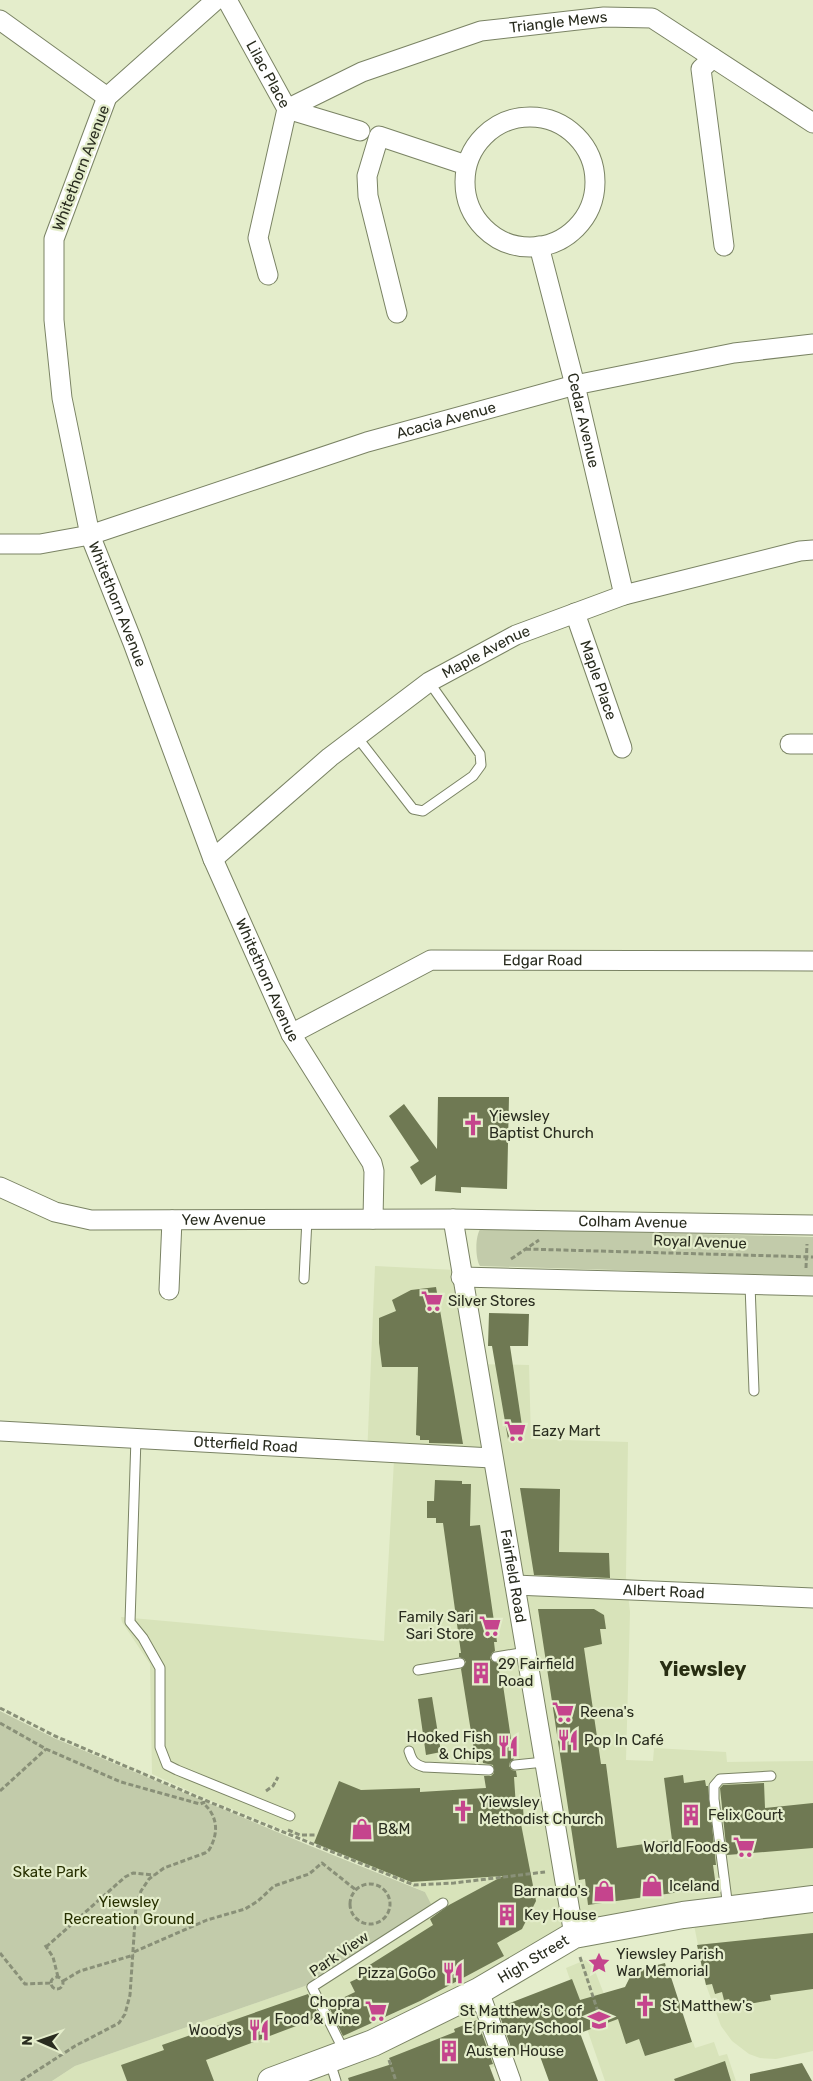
<svg xmlns="http://www.w3.org/2000/svg" width="813" height="2081" font-family="Rubik,sans-serif">
<style>
.built{fill:#d8e3ba}
.green{fill:#c2cbaa}
.building{fill:#6f7953}
.lines{fill:none;stroke-linecap:round;stroke-linejoin:round}
.lane-casing{stroke:#7a8364;stroke-width:11}
.street-casing{stroke:#7a8364;stroke-width:21}
.secondary-casing{stroke:#7a8364;stroke-width:28}
.path{stroke:#899078;stroke-width:3;stroke-dasharray:5 2.5;stroke-linecap:butt}
.lane{stroke:#fff;stroke-width:9}
.street{stroke:#fff;stroke-width:19}
.secondary{stroke:#fff;stroke-width:26}
.labels{text-anchor:middle;stroke-width:4.5;stroke-linejoin:round;paint-order:stroke}
.street-label{font-size:15px;fill:#292c1f;stroke:#e4edcb}
.poi-label{font-size:15px;fill:#292c1f;stroke:#e4edcb;text-anchor:start}
.park-label{font-size:15px;fill:#273000;stroke:#e4edcb}
.district-label{font-size:20px;font-weight:bold;fill:#282e12;stroke:#e4edcb}
</style>
<rect width="100%" height="100%" fill="#e4edcb"/>
<path class="built" d="M 375,1266 L 456,1270 L 474,1364 L 529,1365 L 531,1439 L 628,1442 L 626,1577 L 630,1612 L 626,1760 L 653,1761 L 654,1748 L 726,1752 L 727,1762 L 813,1761 L 813,1907 L 588,1933 L 265,2081 L 52,2081 L 75,2066 L 305,1986 L 430,1904 L 425,1892 L 306,1839 L 202,1797 L 152,1774 L 150,1664 L 122,1622 L 121,1617 L 384,1641 L 394,1460 L 367,1457 Z
M 813,1912 L 813,2051 L 776,2059 L 760,2058 L 749,2054 L 732,2041 L 721,2026 L 706,1985 L 694,1925 Z
M 590,1958 L 614,2020 L 618,2019 L 638,2037 L 645,2056 L 693,2042 L 695,2048 L 714,2042 L 719,2056 L 727,2054 L 736,2081 L 605,2081 L 566,1968 Z
M 483,1992 L 508,2062 L 453,2081 L 277,2081 Z"/>
<path class="green" d="M 481,1228 L 813,1237 L 813,1276 L 480,1266 C 475,1258 475,1235 481,1228 Z
M 0,1711 L 54,1738 L 308,1845 L 425,1892 L 431,1904 L 305,1986 L 75,2066 L 52,2081 L 0,2081 Z"/>
<path class="building" d="M 438,1097 L 509,1097 L 507,1189 L 461,1187 L 461,1193 L 435,1191 L 436,1175 L 421,1185 L 410,1167 L 419,1161 L 389,1116 L 404,1104 L 437,1149 Z
M 436,1287 L 454,1391 L 463,1444 L 429,1443 L 429,1440 L 420,1440 L 420,1436 L 416,1435 L 418,1367 L 382,1367 L 379,1343 L 379,1318 L 396,1311 L 392,1300 L 411,1290 Z
M 489,1313 L 529,1314 L 528,1346 L 510,1346 L 524,1439 L 508,1439 L 492,1346 L 488,1346 Z
M 435,1480 L 462,1481 L 462,1484 L 471,1484 L 470,1526 L 480,1525 L 497,1642 L 494,1642 L 495,1651 L 492,1653 L 490,1658 L 492,1661 L 498,1663 L 501,1686 L 503,1685 L 514,1759 L 510,1762 L 509,1766 L 512,1770 L 516,1771 L 517,1777 L 514,1777 L 516,1807 L 523,1807 L 524,1823 L 521,1824 L 536,1901 L 522,1929 L 497,1943 L 504,1956 L 420,2001 L 343,2036 L 328,2005 L 355,1992 L 350,1982 L 363,1976 L 360,1971 L 433,1925 L 430,1919 L 449,1905 L 503,1876 L 411,1882 L 314,1843 L 339,1781 L 361,1790 L 420,1788 L 420,1792 L 486,1788 L 484,1776 L 491,1776 L 494,1773 L 493,1765 L 483,1763 L 482,1756 L 475,1757 L 461,1669 L 466,1662 L 464,1659 L 459,1657 L 459,1653 L 461,1653 L 443,1523 L 436,1523 L 436,1518 L 427,1518 L 427,1501 L 434,1501 Z
M 520,1488 L 560,1489 L 559,1552 L 609,1553 L 610,1578 L 534,1575 Z
M 538,1609 L 594,1609 L 604,1615 L 606,1629 L 600,1629 L 602,1644 L 584,1648 L 601,1764 L 606,1764 L 617,1848 L 672,1840 L 664,1778 L 683,1775 L 684,1783 L 705,1780 L 706,1786 L 708,1786 L 716,1865 L 713,1865 L 716,1887 L 588,1905 L 585,1879 L 579,1880 Z
M 432,1697 L 441,1752 L 426,1755 L 418,1699 Z
M 764,1783 L 765,1808 L 813,1803 L 813,1848 L 727,1855 L 720,1788 L 723,1785 Z
M 813,1933 L 813,1989 L 770,1995 L 771,2000 L 733,2007 L 729,1999 L 724,2000 L 722,1992 L 715,1994 L 712,1984 L 706,1985 L 697,1945 Z
M 665,1963 L 668,1975 L 670,1974 L 692,2042 L 645,2056 L 639,2039 L 626,2044 L 618,2019 L 580,2033 L 598,2081 L 549,2081 L 537,2048 L 514,2056 L 497,2008 L 572,1979 L 580,2000 L 625,1987 L 630,1977 L 646,1968 Z
M 308,1994 L 320,2017 L 206,2060 L 214,2081 L 127,2081 L 121,2065 L 164,2050 L 162,2045 Z
M 477,2020 L 493,2064 L 489,2065 L 495,2081 L 349,2081 L 348,2078 L 392,2064 L 389,2058 L 455,2032 L 454,2029 Z
M 725,2061 L 731,2081 L 675,2081 L 674,2079 Z
M 802,2063 L 812,2081 L 750,2081 L 750,2074 Z"/>
<g class="lines">
<g class="lane-casing">
<path id="lane" d="M 357,737 L 413,809 L 423,811 L 473,776 L 481,765 L 480,754 L 429,682
M 304,1279 L 307,1219
M 750,1285 L 754,1391
M 136,1438 L 130,1622 L 143,1638 L 160,1668 L 160,1747 L 167,1765 L 177,1770 L 290,1816
M 496,1657 L 526,1652
M 418,1670 L 460,1663
M 409,1751 C 412,1761 414,1764 424,1767 L 489,1770
M 515,1765 L 544,1762
M 728,1908 L 714,1799 L 714,1786 L 720,1779 L 771,1776
M 344,2051 L 312,1987 L 443,1903
M 330,2062 L 336,2081"/>
</g>
<g class="street-casing">
<g id="street">
<path id="s1" d="M 216,0 L 107,97 L 54,239 L 54,320 L 62,398 L 90,535 L 133,643 L 213,859 L 291,1034 L 372,1163 L 374,1171 L 373,1219"/>
<path id="s2" d="M 227,0 L 287,109 L 360,131"/>
<path d="M 0,20 L 107,97"/>
<path d="M 713,58 L 701,69 L 724,246"/>
<circle cx="530" cy="182" r="65"/>
<path id="s3" d="M 539,246 L 575,385 L 624,595"/>
<path id="s4" d="M 268,275 L 258,238 L 287,109 L 362,72 L 481,31 L 604,17 L 652,18 L 813,123"/>
<path d="M 397,313 L 368,196 L 367,176 L 379,136 L 466,165"/>
<path id="s5" d="M 0,544 L 40,544 L 90,535 L 367,442 L 575,385 L 734,353 L 813,344"/>
<path id="s6" d="M 575,613 L 622,748"/>
<path d="M 790,744 L 813,744"/>
<path id="s7" d="M 213,859 L 330,757 L 429,682 L 516,635 L 624,595 L 800,551 L 813,550"/>
<path id="s8" d="M 291,1034 L 431,960 L 813,961"/>
<path id="s9" d="M 0,1187 L 55,1212 L 91,1220 L 453,1219 L 813,1225"/>
<path id="s10" d="M 453,1219 L 574,1935"/>
<path d="M 461,1277 L 813,1286"/>
<path d="M 169,1290 L 172,1220"/>
<path id="s11" d="M 0,1431 L 492,1458"/>
<path id="s12" d="M 515,1585 L 813,1598"/>
<path d="M 479,1991 L 511,2081"/>
</g>
</g>
<g class="secondary-casing">
<g id="secondary">
<path id="s13" d="M 271,2081 L 373,2043 L 479,1991 L 574,1935 L 683,1915 L 813,1899"/>
</g>
</g>
<path class="path" d="M 526,1249 L 813,1257
M 511,1259 L 539,1240
M 806,1268 L 807,1244
M 0,1708 L 55,1736 L 207,1801 L 414,1885 L 454,1883 L 545,1872
M 0,1723 L 46,1749 L 121,1782 L 200,1804 L 205,1802
M 0,1791 L 46,1749
M 266,1791 L 273,1786 L 278,1777
M 288,1830 L 300,1835 L 317,1835
M350 1904a20 20 0 1 1 40 0a20 20 0 1 1-40 0Z
M 45,1945 L 53,1957 L 58,1977
M 46,1947 L 125,1877 L 133,1873 L 154,1875
M 134,1952 L 207,1920 L 245,1909 L 258,1901 L 274,1886 L 309,1874 L 322,1863 L 356,1890
M 0,1953 L 25,1984 L 52,1983
M 580,1957 L 598,2012
M51 1983a6 6 0 1 1 12 0a6 6 0 1 1-12 0Z
M 63,1981 L 80,1971 L 134,1955
M 389,2060 L 396,2081
M 21,2081 L 75,2046 L 119,2023 L 125,2014 L 130,1995 L 136,1906 L 141,1891 L 149,1879 L 164,1868 L 205,1853 L 209,1850 C 219,1833 218,1816 203,1803"/>
<use href="#lane" class="lane"/>
<use href="#street" class="street"/>
<use href="#secondary" class="secondary"/>
</g>
<defs>
<g id="church-bare" transform="scale(1.725)"><path d="M-1.2-6h2.4v3.5h3.3v2.4h-3.3V6h-2.4V-.1h-3.3v-2.4h3.3Z" fill="#c5448d" stroke="#e4edcb" stroke-width="2.5" paint-order="stroke"/></g>
<g id="supermarket-bare" transform="scale(1.725)"><path d="M-6-5.5h2.5l.6 2H6L4.5 2H-2.5L-4.4-4H-6ZM-1.5 3.2a1.3 1.3 0 1 0 .1 0ZM3 3.2a1.3 1.3 0 1 0 .1 0Z" fill="#c5448d" stroke="#e4edcb" stroke-width="2.5" paint-order="stroke"/></g>
<g id="building-bare" transform="scale(1.725)"><path d="M-4-6H4V6H1V3H-1V6H-4ZM-2.5-4.3h1.7v1.8h-1.7ZM.8-4.3h1.7v1.8H.8ZM-2.5-1h1.7V.8h-1.7ZM.8-1h1.7V.8H.8Z" fill="#c5448d" stroke="#e4edcb" stroke-width="2.5" paint-order="stroke"/></g>
<g id="restaurant-bare" transform="scale(1.725)"><path d="M-5-6h1v4h1v-4h1v4h1v-4h1v5L-1.5 .5V6h-2V.5L-5-1ZM5-6V6H3V1.5H1.5Q1.5-4 5-6Z" fill="#c5448d" stroke="#e4edcb" stroke-width="2.5" paint-order="stroke"/></g>
<g id="shop-bare" transform="scale(1.725)"><path d="M-5-2.5h2.3a2.7 3.5 0 0 1 5.4 0H5L5.5 6h-11ZM-1.5-2.5h3a1.5 2.3 0 0 0-3 0Z" fill="#c5448d" stroke="#e4edcb" stroke-width="2.5" paint-order="stroke"/></g>
<g id="sight-bare" transform="scale(1.725)"><path d="M0-6L1.8-2.2L6-1.7L2.9 1.2L3.7 5.4L0 3.3L-3.7 5.4L-2.9 1.2L-6-1.7L-1.8-2.2Z" fill="#c5448d" stroke="#e4edcb" stroke-width="2.5" paint-order="stroke"/></g>
<g id="school-bare" transform="scale(1.725)"><path d="M0-5L7-2L0 1L-7-2ZM-4 1L0 2.5L4 1V4Q0 6-4 4Z" fill="#c5448d" stroke="#e4edcb" stroke-width="2.5" paint-order="stroke"/></g>
</defs>
<g fill-rule="evenodd">
<use href="#church-bare" x="473" y="1125"/>
<use href="#supermarket-bare" x="432" y="1301"/>
<use href="#supermarket-bare" x="515" y="1431"/>
<use href="#supermarket-bare" x="490" y="1626"/>
<use href="#building-bare" x="481" y="1673"/>
<use href="#supermarket-bare" x="563" y="1712"/>
<use href="#restaurant-bare" x="568" y="1740"/>
<use href="#restaurant-bare" x="508" y="1746"/>
<use href="#church-bare" x="463" y="1811"/>
<use href="#building-bare" x="691" y="1815"/>
<use href="#shop-bare" x="362" y="1829"/>
<use href="#supermarket-bare" x="744" y="1847"/>
<use href="#shop-bare" x="652" y="1886"/>
<use href="#shop-bare" x="604" y="1891"/>
<use href="#building-bare" x="507" y="1915"/>
<use href="#sight-bare" x="599" y="1963"/>
<use href="#restaurant-bare" x="453" y="1973"/>
<use href="#church-bare" x="645" y="2006"/>
<use href="#supermarket-bare" x="376" y="2011"/>
<use href="#school-bare" x="599" y="2020"/>
<use href="#restaurant-bare" x="259" y="2030"/>
<use href="#building-bare" x="449" y="2051"/>
</g>
<g class="labels">
<g class="street-label">
<text dy="5" stroke="none"><textPath href="#s4" startOffset="458">Triangle Mews</textPath></text>
<text dy="5" stroke="none"><textPath href="#s2" startOffset="85">Lilac Place</textPath></text>
<text transform="translate(81 168) rotate(-69)" y="5">Whitethorn Avenue</text>
<text dy="5" stroke="none"><textPath href="#s5" startOffset="465">Acacia Avenue</textPath></text>
<text dy="5" stroke="none"><textPath href="#s3" startOffset="180">Cedar Avenue</textPath></text>
<text dy="5" stroke="none"><textPath href="#s1" startOffset="671">Whitethorn Avenue</textPath></text>
<text dy="5" stroke="none"><textPath href="#s7" startOffset="344">Maple Avenue</textPath></text>
<text dy="5" stroke="none"><textPath href="#s6" startOffset="71">Maple Place</textPath></text>
<text dy="5" stroke="none"><textPath href="#s8" startOffset="270">Edgar Road</textPath></text>
<text dy="5" stroke="none"><textPath href="#s1" startOffset="1076">Whitethorn Avenue</textPath></text>
<text dy="5" stroke="none"><textPath href="#s9" startOffset="230">Yew Avenue</textPath></text>
<text dy="5" stroke="none"><textPath href="#s9" startOffset="639">Colham Avenue</textPath></text>
<text transform="translate(700 1242) rotate(2)" y="5">Royal Avenue</text>
<text dy="5" stroke="none"><textPath href="#s11" startOffset="246">Otterfield Road</textPath></text>
<text dy="5" stroke="none"><textPath href="#s10" startOffset="362">Fairfield Road</textPath></text>
<text dy="5" stroke="none"><textPath href="#s12" startOffset="149">Albert Road</textPath></text>
<text transform="translate(339 1954) rotate(-34)" y="5">Park View</text>
<text dy="5" stroke="none"><textPath href="#s13" startOffset="290">High Street</textPath></text>
</g>
<g class="poi-label">
<text x="489" y="1121">Yiewsley<tspan x="489" dy="17">Baptist Church</tspan></text>
<text x="448" y="1306">Silver Stores</text>
<text x="532" y="1436">Eazy Mart</text>
<text x="474" y="1622" text-anchor="end">Family Sari<tspan x="474" dy="17">Sari Store</tspan></text>
<text x="498" y="1669">29 Fairfield<tspan x="498" dy="17">Road</tspan></text>
<text x="580" y="1717">Reena's</text>
<text x="492" y="1742" text-anchor="end">Hooked Fish<tspan x="492" dy="17">&amp; Chips</tspan></text>
<text x="584" y="1745">Pop In Café</text>
<text x="479" y="1807">Yiewsley<tspan x="479" dy="17">Methodist Church</tspan></text>
<text x="708" y="1820">Felix Court</text>
<text x="378" y="1834">B&amp;M</text>
<text x="728" y="1852" text-anchor="end">World Foods</text>
<text x="669" y="1891">Iceland</text>
<text x="588" y="1896" text-anchor="end">Barnardo's</text>
<text x="524" y="1920">Key House</text>
<text x="616" y="1959">Yiewsley Parish<tspan x="616" dy="17">War Memorial</tspan></text>
<text x="436" y="1978" text-anchor="end">Pizza GoGo</text>
<text x="360" y="2007" text-anchor="end">Chopra<tspan x="360" dy="17">Food &amp; Wine</tspan></text>
<text x="662" y="2011">St Matthew's</text>
<text x="582" y="2016" text-anchor="end">St Matthew's C of<tspan x="582" dy="17">E Primary School</tspan></text>
<text x="242" y="2035" text-anchor="end">Woodys</text>
<text x="466" y="2056">Austen House</text>
</g>
<g class="park-label">
<text x="50" y="1877">Skate Park</text>
<text x="129" y="1907">Yiewsley<tspan x="129" dy="17">Recreation Ground</tspan></text>
</g>
<g class="district-label">
<text x="703" y="1676">Yiewsley</text>
</g>
</g>
<g transform="translate(40 2041) rotate(272)" stroke="#e4edcb" stroke-width="4" paint-order="stroke">
<path d="M0-4L9 19L0 12L-9 19Z" fill="#292c1f"/>
<text y="-8" font-size="14" font-weight="bold" text-anchor="middle" fill="#292c1f">N</text>
</g>
</svg>
